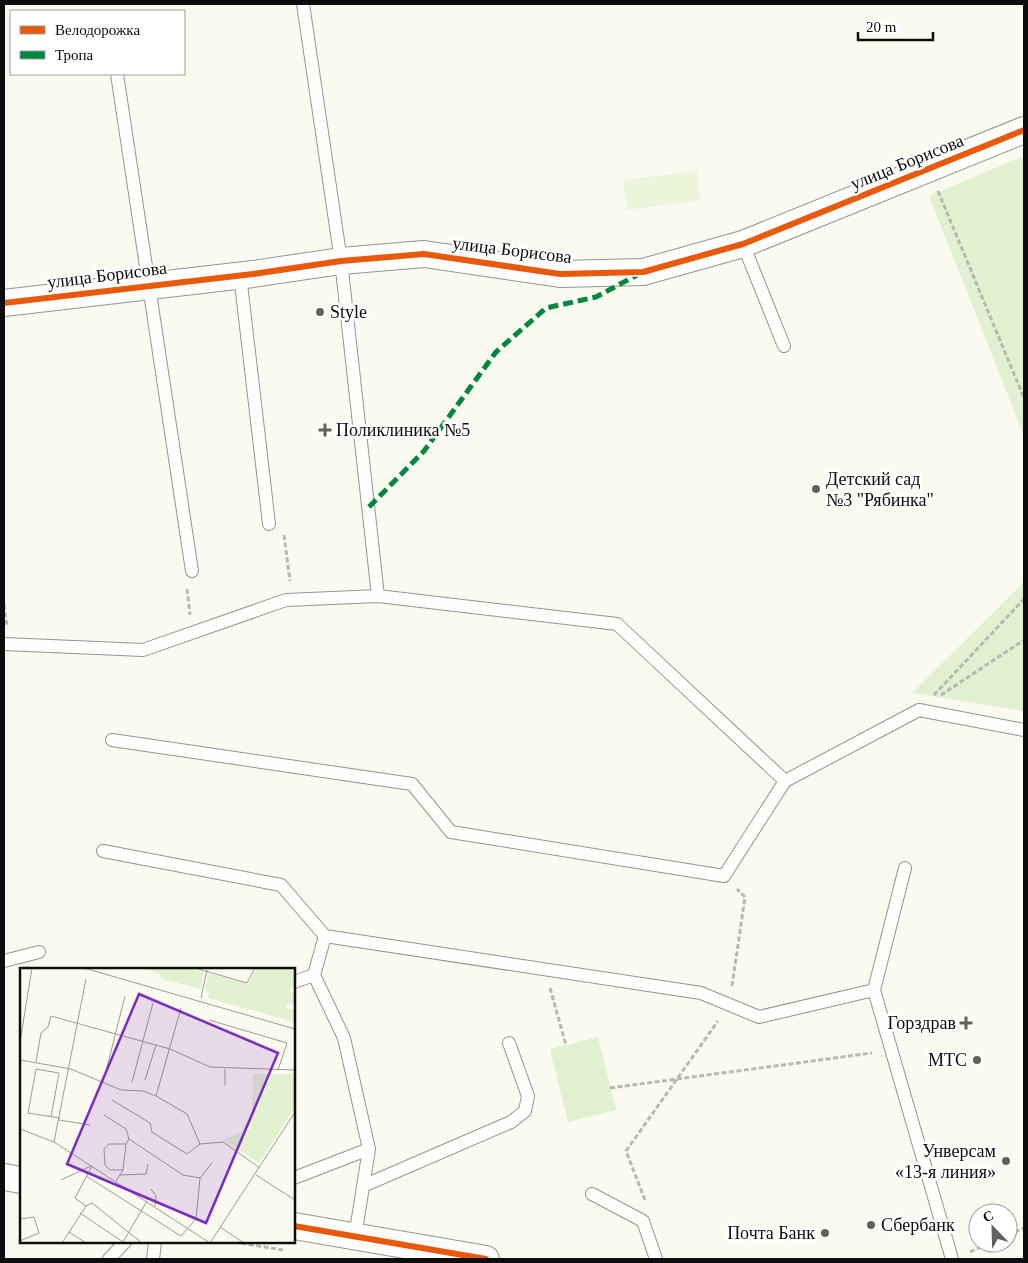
<svg xmlns="http://www.w3.org/2000/svg" width="1028" height="1263" font-family="'Times New Roman',serif">
<style>
.green{fill:#e2f2d0}
.pitch{fill:#ecf5da}
.lines{fill:none;stroke-linecap:round;stroke-linejoin:round}
.lane-casing{stroke:#949490;stroke-width:14}
.street-casing{stroke:#949490;stroke-width:28}
.path{stroke:#b8b8b6;stroke-width:3;stroke-dasharray:5 2.5;stroke-linecap:butt}
.lane{stroke:#fefefd;stroke-width:12}
.street{stroke:#fefefd;stroke-width:26}
.quiet{stroke:#00873e;stroke-width:5;stroke-dasharray:10 5;stroke-linecap:butt}
.cycleway-casing{stroke:#fff;stroke-width:9}
.cycleway{stroke:#e8590c;stroke-width:6}
.poi-dot{fill:#60605d;stroke:#fff;stroke-width:2}
.labels{text-anchor:middle;stroke-width:5;stroke-linejoin:round;paint-order:stroke}
.street-label{font-size:18px;fill:#0d0d0d;stroke:#fff}
.poi-label{font-size:18px;fill:#0d0d0d;stroke:#fff;text-anchor:start}
.inset-road{fill:none;stroke:#9c9b96;stroke-width:1}
.view{fill:#7b2cbf;fill-opacity:0.15;stroke:#7b2cbf;stroke-width:2.5}
.inset-edge{fill:none;stroke:#0d0d0d;stroke-width:2.5}
</style>
<rect width="100%" height="100%" fill="#fbfaf1"/>
<path class="green" d="M 1024,156 L 1024,436 L 929,196 Z
M 1024,582 L 1024,711 L 912,693 Z
M 598,1037 L 616,1110 L 568,1122 L 550,1049 Z"/>
<path class="pitch" d="M 697,171 L 701,200 L 627,210 L 623,180 Z"/>
<g class="lines">
<g class="lane-casing">
<path id="lane" d="M 117,74 L 192,571
M 743,244 L 784,346
M 240,275 L 269,524
M 378,596 L 617,624 L 785,781
M 4,644 L 143,650 L 286,600 L 378,596 L 341,261 L 303,4
M 112,740 L 412,784 L 451,832 L 724,876 L 785,781 L 919,710 L 1024,730
M 103,851 L 281,885 L 325,936 L 701,993 L 759,1017 L 874,990
M 905,868 L 874,990 L 952,1259
M 4,961 L 39,952
M 314,975 L 344,1038 L 369,1149 L 355,1237
M 294,982 L 314,975 L 325,936
M 294,1178 L 369,1149
M 363,1186 L 511,1122 L 525,1111 L 528,1096 L 509,1043
M 592,1194 L 643,1221 L 656,1259
M 109,1259 L 125,1242
M 153,1259 L 155,1242"/>
</g>
<g class="street-casing">
<path id="street" d="M 4,303 L 253,274 L 341,261 L 424,254 L 560,274 L 643,272 L 743,244 L 1024,130
M 4,1177 L 21,1180
M 294,1226 L 486,1259"/>
</g>
<path class="path" d="M 938,191 L 1024,398
M 284,535 L 290,581
M 187,589 L 190,615
M 4,605 L 7,626
M 934,695 L 1024,599
M 941,695 L 1024,640
M 732,986 L 745,897 L 737,889
M 550,988 L 566,1045
M 610,1088 L 872,1053
M 645,1200 L 626,1151 L 718,1021
M 1008,1235 L 1024,1228
M 234,1242 L 283,1250
M 970,1252 L 990,1243"/>
<use href="#lane" class="lane"/>
<use href="#street" class="street"/>
<path class="quiet" d="M 369,507 L 424,451 L 496,352 L 546,308 L 596,297 L 637,275"/>
<g class="cycleway-casing">
<path id="cycleway" d="M 4,303 L 253,274 L 341,261 L 424,254 L 560,274 L 643,272 L 743,244 L 1024,130
M 294,1226 L 486,1259"/>
</g>
<use href="#cycleway" class="cycleway"/>
</g>
<g class="poi-dot">
<circle cx="320" cy="312" r="5"/>
<path d="M322.5 422.5h5v5h5v5h-5v5h-5v-5h-5v-5h5z"/>
<circle cx="816" cy="489" r="5"/>
<path d="M963.5 1015.5h5v5h5v5h-5v5h-5v-5h-5v-5h5z"/>
<circle cx="977" cy="1060" r="5"/>
<circle cx="1006" cy="1161" r="5"/>
<circle cx="871" cy="1225" r="5"/>
<circle cx="825" cy="1233" r="5"/>
</g>
<g class="labels">
<g class="street-label">
<text transform="translate(907 162) rotate(-22)" y="6">улица Борисова</text>
<text transform="translate(512 250) rotate(7)" y="6">улица Борисова</text>
<text transform="translate(107 275) rotate(-7)" y="6">улица Борисова</text>
</g>
<g class="poi-label">
<text x="330" y="318">Style</text>
<text x="336" y="436">Поликлиника №5</text>
<text x="826" y="485">Детский сад<tspan x="826" dy="21">№3 "Рябинка"</tspan></text>
<text x="956" y="1029" text-anchor="end">Горздрав</text>
<text x="967" y="1066" text-anchor="end">МТС</text>
<text x="996" y="1157" text-anchor="end">Унверсам<tspan x="996" dy="21">«13-я линия»</tspan></text>
<text x="881" y="1231">Сбербанк</text>
<text x="815" y="1239" text-anchor="end">Почта Банк</text>
</g>
</g>
<g transform="translate(20 968)">
<rect width="275" height="275" fill="#fbfaf1"/>
<path d="M 121,0 L 168,0 L 184,4 L 181,21 L 142,11 L 139,6 ZM 237,0 L 275,0 L 275,19 L 270,20 L 271,24 L 275,24 L 275,36 L 267,35 L 266,40 L 275,42 L 275,54 L 188,30 L 189,24 L 185,23 L 188,5 L 228,16 ZM 233,106 L 275,106 L 275,139 L 239,195 L 203,172 L 232,160 Z" fill="#e2f2d0"/>
<path class="inset-road" d="M 64,0 L 275,61M 175,0 L 227,15 L 235,0M 181,30 L 187,2M 189,52 L 267,75 L 258,102M 0,74 L 12,0M 0,92 L 51,101 L 101,122 L 123,123 L 136,128 L 161,40M 16,94 L 21,65 L 28,59 L 31,48 L 150,81 L 190,99 L 275,102M 85,107 L 105,28M 125,112 L 136,77M 112,114 L 133,35M 205,118 L 205,101M 136,128 L 167,146 L 180,176M 92,132 L 130,155 L 132,164 L 167,186 L 180,176 L 203,174 L 240,200M 84,147 L 106,161 L 109,171 L 163,207 L 180,210M 31,149 L 39,105 L 16,101 L 8,145 L 40,150M 39,152 L 70,157M 0,161 L 34,174 L 190,275M 34,174 L 66,11M 72,198 L 55,230 L 66,238 L 72,235 L 122,275M 103,202 L 90,202 L 85,197 L 84,181 L 89,176 L 106,176 L 109,171M 100,207 L 126,206 L 128,196M 236,207 L 275,232M 66,208 L 161,268 L 176,251 L 180,210 L 192,195M 41,212 L 71,198M 96,213 L 103,202 L 106,176M 131,221 L 136,228 L 135,238M 60,245 L 103,274 L 127,233M 0,251 L 14,249 L 19,265 L 0,273M 200,259 L 224,275M 49,264 L 66,275M 42,275 L 66,238M 190,275 L 275,144"/>
<path class="view" d="M 119,26 L 258,85 L 186,255 L 47,196 Z"/>
<rect width="275" height="275" class="inset-edge"/>
</g>
<rect width="1028" height="1263" fill="none" stroke="#0d0d0d" stroke-width="10"/>
<rect x="10" y="10" width="175" height="65" fill="#ffffff" stroke="#9e9e9e"/>
<rect x="20" y="26" width="25" height="8" fill="#e8590c" stroke="#9e9e9e"/>
<text x="55" y="35" font-size="15" fill="#0d0d0d">Велодорожка</text>
<rect x="20" y="51" width="25" height="8" fill="#00873e" stroke="#9e9e9e"/>
<text x="55" y="60" font-size="15" fill="#0d0d0d">Тропа</text>
<g transform="translate(993 1228) rotate(337)"><circle r="24" fill="#ffffff" stroke="#9e9e9e"/>
<path d="M0-4L9 19L0 12L-9 19Z" fill="#60605d"/>
<text y="-8" font-size="14" font-weight="bold" text-anchor="middle" fill="#0d0d0d">С</text>
</g>
<path d="M858 32v8h75v-8" fill="none" stroke="#0d0d0d" stroke-width="2.5"/>
<text x="866" y="32" font-size="15" fill="#0d0d0d" stroke="#ffffff" stroke-width="4" paint-order="stroke">20 m</text>
</svg>
